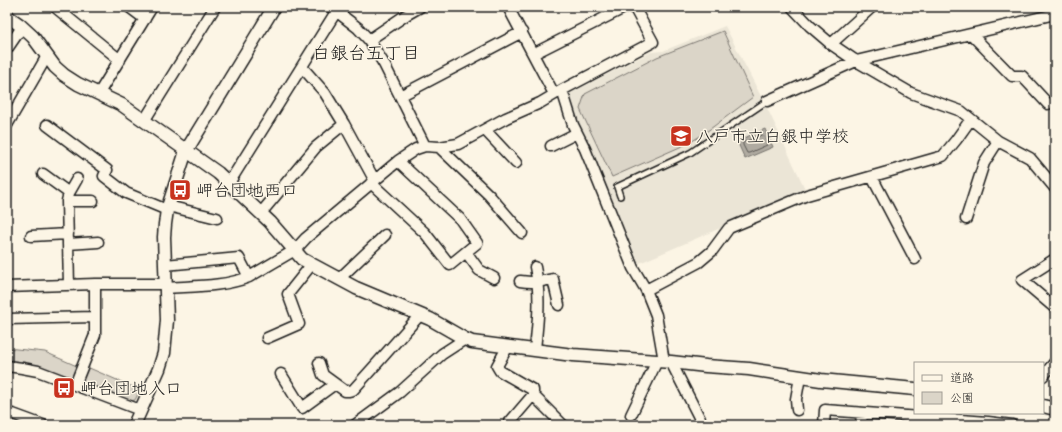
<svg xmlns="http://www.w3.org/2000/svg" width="1062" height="432" font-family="'Indie Flower','Klee One',sans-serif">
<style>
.built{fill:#ebe5d6}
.green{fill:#dbd5c8;stroke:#7c7872}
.water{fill:#b0aba1;stroke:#75726c}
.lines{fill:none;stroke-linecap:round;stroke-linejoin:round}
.shore{stroke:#575551;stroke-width:1}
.service-casing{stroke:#1c1c1c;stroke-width:8}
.minor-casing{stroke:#1c1c1c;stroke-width:13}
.tertiary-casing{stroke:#1c1c1c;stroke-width:15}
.service{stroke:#fcf5e5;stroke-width:5}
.minor{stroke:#fcf5e5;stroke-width:10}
.tertiary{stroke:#fcf5e5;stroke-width:12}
.labels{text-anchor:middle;stroke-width:3;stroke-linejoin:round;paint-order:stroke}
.poi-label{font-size:17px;fill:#1c1c1c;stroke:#fcf5e5;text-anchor:start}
.neighbourhood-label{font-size:18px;fill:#1c1c1c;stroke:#fcf5e5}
</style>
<rect width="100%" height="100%" fill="#fcf5e5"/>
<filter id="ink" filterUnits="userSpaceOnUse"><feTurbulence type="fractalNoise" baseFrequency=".025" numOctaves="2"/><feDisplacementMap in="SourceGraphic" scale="8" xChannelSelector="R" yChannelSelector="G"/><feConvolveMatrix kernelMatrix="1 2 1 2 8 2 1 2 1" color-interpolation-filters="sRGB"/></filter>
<g filter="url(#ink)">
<path class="built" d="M 725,26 L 769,112 L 806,191 L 635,265 L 576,125 L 567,95 L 651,52 L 663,51 Z"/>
<path class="green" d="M 723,31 L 753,97 L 702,135 L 689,143 L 612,177 L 580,109 L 585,94 L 657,57 Z
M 7,348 L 45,352 L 79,367 L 74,378 L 72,379 L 44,368 L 23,363 L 7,361 Z
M 87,367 L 140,390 L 135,400 L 130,401 L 81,383 Z"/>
<path class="water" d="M 765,129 L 773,147 L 745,159 L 737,141 Z"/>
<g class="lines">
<path class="shore" d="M 762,135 C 765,136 767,142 767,145 L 749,153 L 747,153 L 743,145 L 743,143 Z"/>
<g class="service-casing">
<path id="service" d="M 620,196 L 617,187 L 690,153 L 767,101"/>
</g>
<g class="minor-casing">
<path id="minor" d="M 55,7 L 120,60
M 129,7 L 145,19
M 331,7 L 358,28 L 369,40 L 384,64 L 425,146
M 508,7 L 554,94
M 792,7 L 810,26 L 831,44 L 856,61 L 911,93 L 961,111 L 998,141 L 1030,158 L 1055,188
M 971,34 L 1012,76 L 1022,76 L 1048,104
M 369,40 L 406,15 L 420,7
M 831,44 L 872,7
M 7,49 L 22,27
M 533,54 L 626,7
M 302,67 L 325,93 L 344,124 L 375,181
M 562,90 L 573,125 L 585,149 L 633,268 L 646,290 L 656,315 L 664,361
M 99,93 L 152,7
M 400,96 L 522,32
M 767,101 L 856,61 L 1055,14
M 144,121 L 215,7
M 7,125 L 47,56
M 47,125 L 107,170 L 104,176 L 126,193 L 167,210
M 485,130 L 516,163
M 551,146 L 577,133
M 439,147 L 489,195 L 522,233
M 43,174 L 69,193
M 872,177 L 915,259
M 229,183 L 339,7
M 371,183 L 425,233 L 450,265 L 477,243 L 460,219 L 398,161
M 67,201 L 93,201
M 168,206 L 217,218
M 261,213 L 316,147 L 344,124
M 966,219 L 984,163 L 998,141
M 31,236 L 68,234
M 68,244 L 98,242
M 466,252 L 479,270 L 494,278
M 1055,259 L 1022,280 L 1055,308
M 165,265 L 239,258 L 249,277
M 535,267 C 541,295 538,322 535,349
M 339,279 L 385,235
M 520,281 C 532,283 541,282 553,279 L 559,305
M 69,285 L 67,201 L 69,193 L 77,179
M 7,287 L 95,284 L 166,284
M 166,288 C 194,286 223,287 249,277 L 295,250 L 306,238 L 398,161 L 416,149 L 425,146 L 439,147 L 458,144 L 506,118 L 540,103 L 562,90 L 653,42 L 634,7
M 646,290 L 699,262 L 712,251 L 729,228 L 807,195 L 943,156 L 956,140 L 971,119
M 7,319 L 95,317
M 267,338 L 299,324 L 288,294 L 312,264
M 508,346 L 497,366 L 500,371 L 533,390 L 533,395 L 509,423
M 671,362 L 703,425
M 319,363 L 323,375 L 345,391 L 349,391 L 353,390 L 380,360 L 420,315
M 7,366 L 22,368 L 38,371 L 140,410
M 281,374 L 302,408 L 335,384
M 1043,376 L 1055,362
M 75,385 L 95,335 L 95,284
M 533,395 L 563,425
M 797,410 L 796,399 L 800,377
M 7,415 L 13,414 L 43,425
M 631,415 L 657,361
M 355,425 L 400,392 L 442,354 L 465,339
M 824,425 L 825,410 L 988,422 L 1012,425
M 861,425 L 862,413"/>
</g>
<g class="tertiary-casing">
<path id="tertiary" d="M 7,16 L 20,25 L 33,37 L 55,67 L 64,75 L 78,84 L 122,105 L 218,173 L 270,222 L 302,259 L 356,288 L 430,319 L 465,339 L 472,342 L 573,355 L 671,362 L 706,366 L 749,369 L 821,380 L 915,389
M 1043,406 L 1055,409
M 134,425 L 159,369 L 164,353 L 167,320 L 164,237 L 165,224 L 167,210 L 186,151 L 274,7"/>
</g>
<use href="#service" class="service"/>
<use href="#minor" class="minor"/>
<use href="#tertiary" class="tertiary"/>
</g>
</g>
<defs>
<g id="school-square" transform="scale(1.15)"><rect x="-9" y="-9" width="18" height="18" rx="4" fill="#c8321e" stroke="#fcf5e5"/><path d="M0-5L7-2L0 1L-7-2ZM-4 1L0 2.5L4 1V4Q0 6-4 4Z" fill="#fff"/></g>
<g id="bus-square" transform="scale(1.15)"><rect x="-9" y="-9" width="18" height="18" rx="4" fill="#c8321e" stroke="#fcf5e5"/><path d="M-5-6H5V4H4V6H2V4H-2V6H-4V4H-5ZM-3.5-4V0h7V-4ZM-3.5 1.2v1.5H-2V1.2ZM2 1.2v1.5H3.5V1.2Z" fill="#fff"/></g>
</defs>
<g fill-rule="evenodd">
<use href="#school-square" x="681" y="136"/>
<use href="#bus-square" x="180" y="190"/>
<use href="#bus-square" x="64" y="388"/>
</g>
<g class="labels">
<g class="poi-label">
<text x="696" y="142">八戸市立白銀中学校</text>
<text x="196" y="196">岬台団地西口</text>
<text x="80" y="394">岬台団地入口</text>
</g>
<g class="neighbourhood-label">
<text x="366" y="59">白銀台五丁目</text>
</g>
</g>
<rect width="1062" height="432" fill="none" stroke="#fcf5e5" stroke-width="24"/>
<rect x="12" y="12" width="1038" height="408" fill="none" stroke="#1c1c1c" stroke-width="1.5" filter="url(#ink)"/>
<rect x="914" y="362" width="130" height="52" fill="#fcf5e5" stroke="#a29e95"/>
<rect x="922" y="375" width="20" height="6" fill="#fcf5e5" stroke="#a29e95"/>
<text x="950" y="382" font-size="12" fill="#1c1c1c">道路</text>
<rect x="922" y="392" width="20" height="12" fill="#dbd5c8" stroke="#a29e95"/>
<text x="950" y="402" font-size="12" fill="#1c1c1c">公園</text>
</svg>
